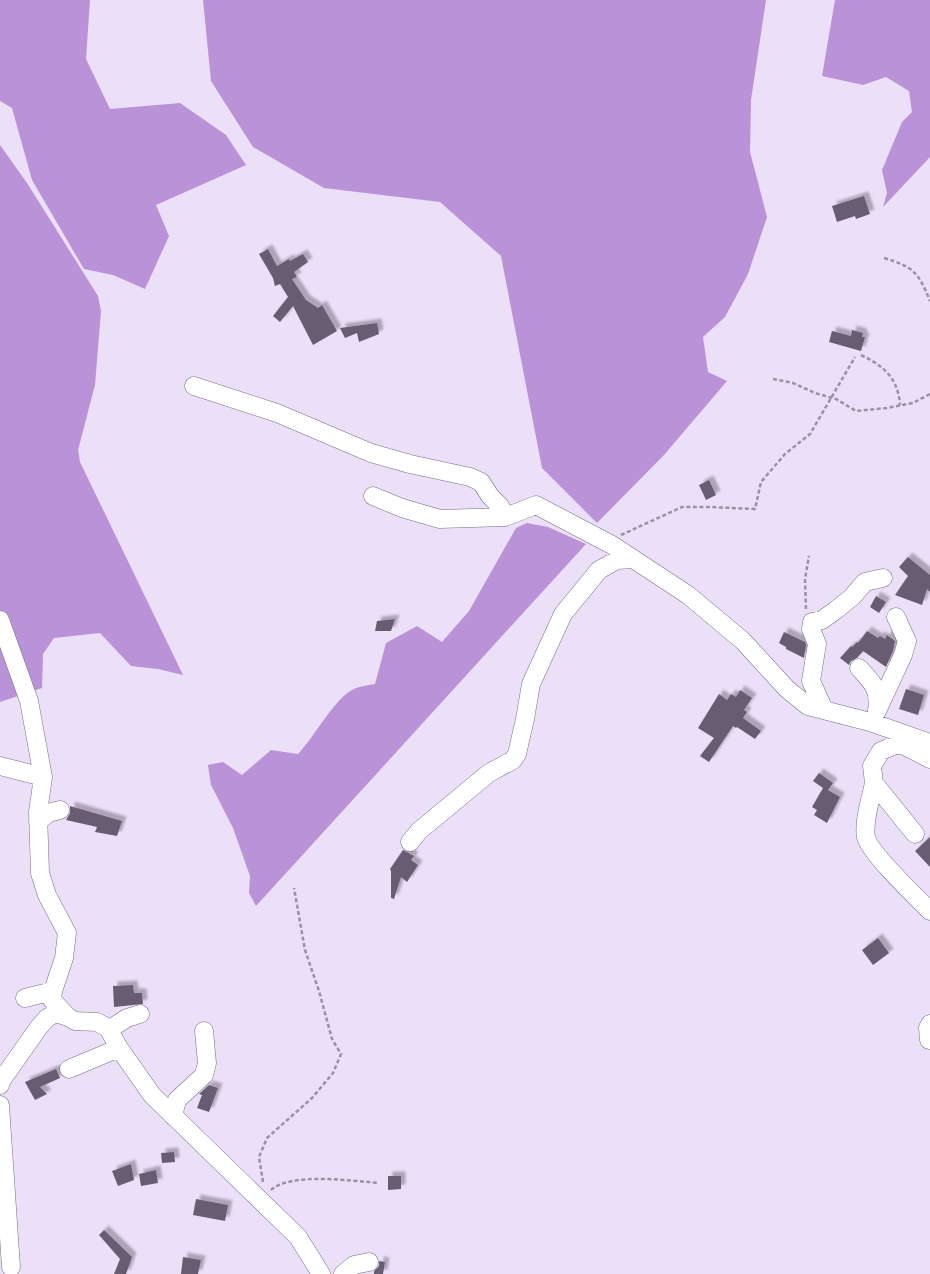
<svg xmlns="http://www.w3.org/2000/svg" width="930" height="1274" font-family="'PT Sans',sans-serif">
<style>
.forest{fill:#b992d7}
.building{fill:#685c72;filter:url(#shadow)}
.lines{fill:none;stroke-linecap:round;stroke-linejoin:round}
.minor-casing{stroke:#796d83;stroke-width:19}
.path{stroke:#9a91a3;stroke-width:2.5;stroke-dasharray:4 2.5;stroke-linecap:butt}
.minor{stroke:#fff;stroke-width:18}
</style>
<defs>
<filter id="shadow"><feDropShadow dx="4.5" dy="-4.5" stdDeviation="1" flood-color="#0004"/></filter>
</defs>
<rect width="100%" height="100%" fill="#ecdff8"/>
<path class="forest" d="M 0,0 L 90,0 L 86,59 L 110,109 L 180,103 L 226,135 L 246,165 L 156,205 L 169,236 L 145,289 L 113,275 L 84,269 L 32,180 L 12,108 L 0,101 Z
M 203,0 L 766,0 L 751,100 L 750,152 L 767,217 L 748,274 L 725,317 L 703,337 L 708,372 L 727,381 L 664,455 L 597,523 L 542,468 L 501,256 L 440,202 L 324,188 L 253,147 L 211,81 Z
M 835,0 L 930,0 L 930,157 L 883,207 L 887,193 L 882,170 L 902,122 L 912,112 L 909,91 L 886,77 L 863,85 L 822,76 Z
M 0,145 L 27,183 L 98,296 L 101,311 L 95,385 L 78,450 L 80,462 L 183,675 L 158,669 L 131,666 L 100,633 L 54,638 L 43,654 L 42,688 L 0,702 Z
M 527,523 L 548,527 L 586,544 L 256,906 L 249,893 L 250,876 L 233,828 L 211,785 L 208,765 L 223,762 L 242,775 L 271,750 L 298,754 C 314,738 336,695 356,688 C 362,686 369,685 375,684 L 386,643 L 417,626 L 442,642 L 469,611 L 516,528 Z"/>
<path class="building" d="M 864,196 L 870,214 L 856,219 L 855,216 L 837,222 L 832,206 Z
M 268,249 L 277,266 L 289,259 L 290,261 L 303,254 L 308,262 L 294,272 L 297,277 L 292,279 L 306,300 L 318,308 L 322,305 L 337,331 L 313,345 L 293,306 L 280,322 L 273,316 L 288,297 L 280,284 L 275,286 L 273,278 L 259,254 Z
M 377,323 L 379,334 L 359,342 L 357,333 L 345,338 L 340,328 Z
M 852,330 L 863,333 L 862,337 L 865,337 L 861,351 L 829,342 L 832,331 L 851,336 Z
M 709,480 L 716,495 L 706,500 L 699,485 Z
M 908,557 L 930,575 L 930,592 L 927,589 L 922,605 L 895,595 L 908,576 L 899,567 Z
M 876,596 L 886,602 L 879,613 L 870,607 Z
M 395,619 L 391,631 L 375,631 L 377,621 Z
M 867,631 L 878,638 L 880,636 L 885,639 L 887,635 L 895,641 L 893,651 L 886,667 L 863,651 L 857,658 L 851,661 L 849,665 L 840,658 L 851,646 L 852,647 L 857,642 L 858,643 Z
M 784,632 L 805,642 L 806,645 L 804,658 L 786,649 L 786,647 L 779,643 Z
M 906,689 L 924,695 L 918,715 L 899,709 Z
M 740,690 L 752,698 L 744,710 L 747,712 L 743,718 L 761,731 L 755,739 L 737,727 L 736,728 L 733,726 L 709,762 L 700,756 L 714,738 L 698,728 L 719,694 L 727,700 L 731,694 L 736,697 Z
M 819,773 L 833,783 L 828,790 L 840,797 L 827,823 L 814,815 L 817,810 L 812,807 L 823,788 L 813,781 Z
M 70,806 L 122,821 L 117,836 L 95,832 L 97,827 L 66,820 L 70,813 Z
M 930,837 L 930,867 L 915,851 Z
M 403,850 L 414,856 L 411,860 L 418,865 L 407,882 L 401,877 L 394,899 L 391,898 L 391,871 L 390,869 Z
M 878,938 L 889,953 L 873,965 L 862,950 Z
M 133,985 L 134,993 L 142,993 L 143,1004 L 114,1007 L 113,986 Z
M 56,1069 L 60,1078 L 40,1087 L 47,1094 L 35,1100 L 25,1082 Z
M 209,1085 L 218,1088 L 209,1112 L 197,1108 L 202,1095 L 199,1094 Z
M 174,1152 L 175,1162 L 162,1163 L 161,1153 Z
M 131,1164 L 134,1180 L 118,1186 L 112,1171 Z
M 156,1170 L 158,1183 L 141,1186 L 139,1174 Z
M 388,1176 L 401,1176 L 401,1189 L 388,1190 Z
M 196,1199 L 228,1205 L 225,1221 L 193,1215 Z
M 104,1230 L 132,1257 L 126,1274 L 114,1274 L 120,1259 L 99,1235 Z
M 183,1257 L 201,1260 L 198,1274 L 181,1274 Z
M 379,1261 L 385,1262 L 383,1274 L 374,1274 L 374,1271 L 379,1266 Z"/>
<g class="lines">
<g class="minor-casing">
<path id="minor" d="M 194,386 L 277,413 L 371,453 L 410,464 L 470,477 L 481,482 L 490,496 L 500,506 L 505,517
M 373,496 L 402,508 L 440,519 L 505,517 L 536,505 L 612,545 L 688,595 L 743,641 L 787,689 L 808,706 L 870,722 L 930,743
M 0,620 L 29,701 L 43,777 L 38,812 L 40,873 L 47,895 L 67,933 L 64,958 L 53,991 L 52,1000 L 68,1017 L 75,1021 L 97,1022 L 108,1028 L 119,1048 L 152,1095 L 298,1237 L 321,1274
M 859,668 C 873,683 880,689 877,711
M 824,710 L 811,681 L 817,644 L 811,629 L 812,622 L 822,620 L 836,610 L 852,597 L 865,582 L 883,578
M 877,711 L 903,655 L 907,641 L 896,617
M 0,766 L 43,777
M 874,783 C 871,798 863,822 866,837 C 869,852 917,898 930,911
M 38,822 L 48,813 L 60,810
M 915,834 L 874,783 L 872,766 L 881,751 L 895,745 L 903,745 L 930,759
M 410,842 L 419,831 L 489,773 L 513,760 L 517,754 L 525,719 L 531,684 L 563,614 L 599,570 L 617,560 L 633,559
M 25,998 L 53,991
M 116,1025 L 127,1018 L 140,1014
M 929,1040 L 928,1028 L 930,1024
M 69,1069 L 119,1048
M 0,1085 L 1,1081 L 39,1027 L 47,1018 L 56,1013 L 68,1017
M 0,1105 L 11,1267
M 173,1116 L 177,1100 L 204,1075 L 207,1063 L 204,1031
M 343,1274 L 354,1265 L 369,1262"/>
</g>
<path class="path" d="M 884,258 C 914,267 918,272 930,301
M 861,355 C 884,366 898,378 900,405
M 773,379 L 793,383 L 815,393 L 836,399 L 856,411 L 887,408 L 913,403 L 930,394
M 621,535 L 682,507 L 710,507 L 755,509 L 761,482 L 785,454 L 810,434 L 855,357
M 806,609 L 805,579 L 809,556
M 263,1182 L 259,1157 L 267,1138 L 312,1098 L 333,1073 L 341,1054 L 332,1039 L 319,991 L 305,950 L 294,888
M 271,1190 C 291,1172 353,1181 379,1183"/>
<use href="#minor" class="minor"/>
</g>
</svg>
